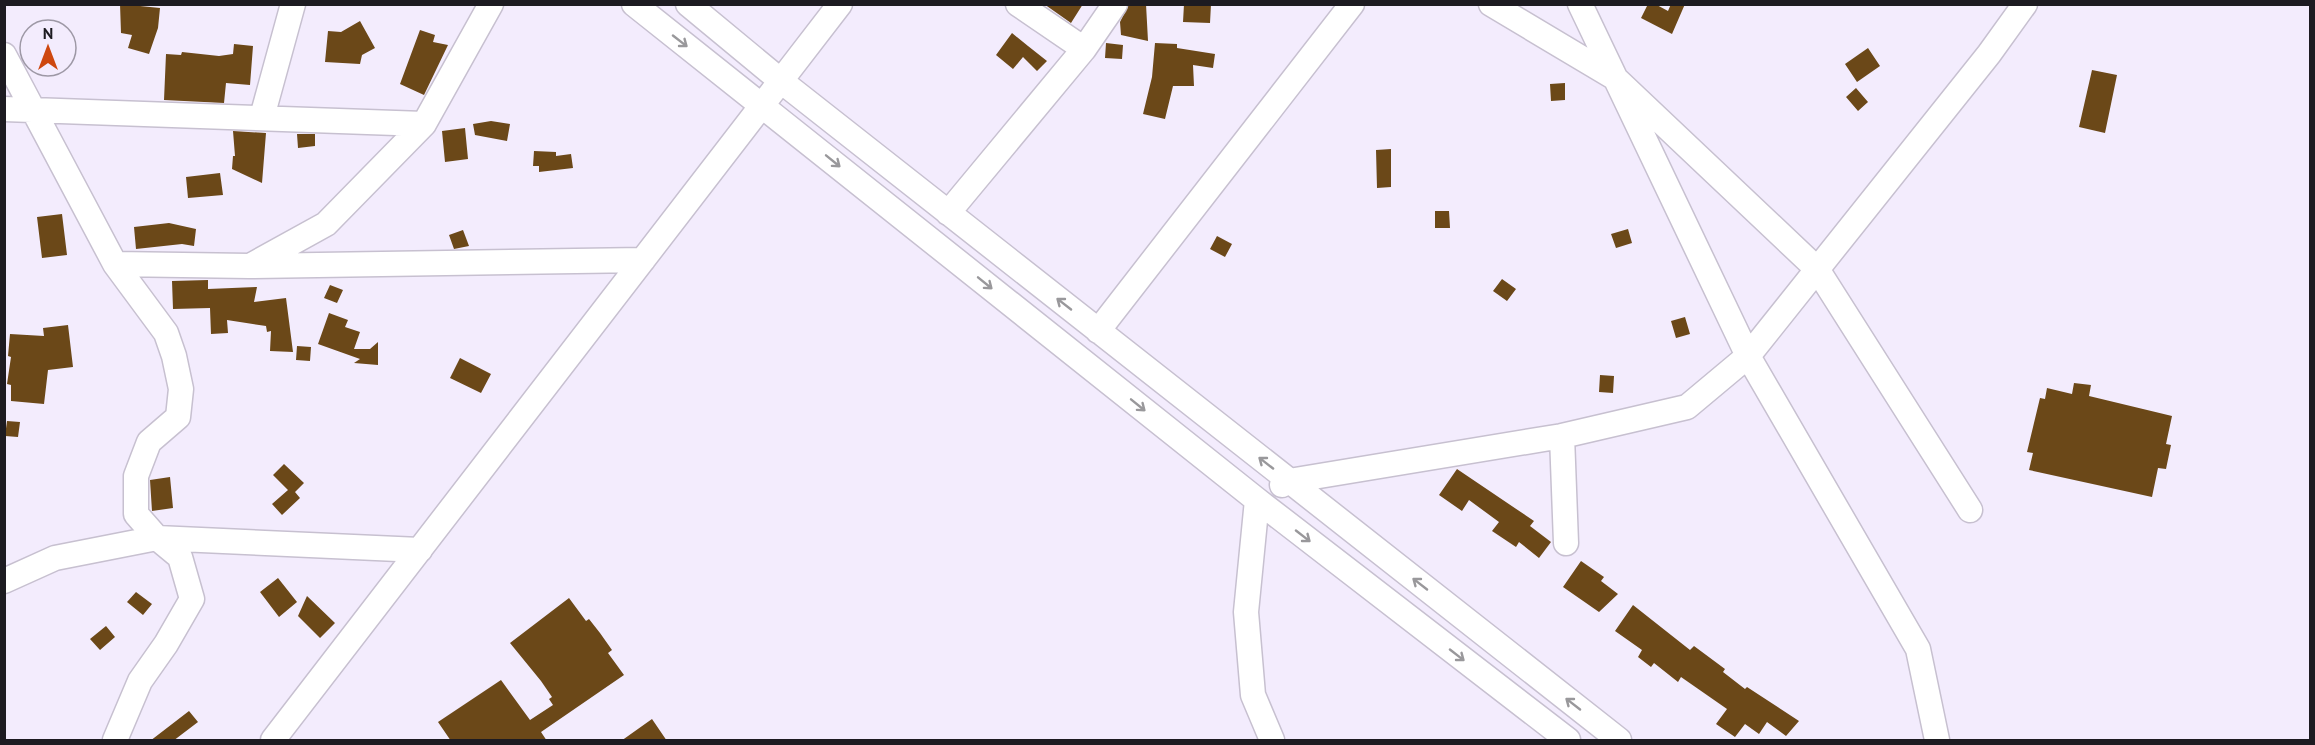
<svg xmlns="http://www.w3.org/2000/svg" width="2315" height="745" font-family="'PT Sans',sans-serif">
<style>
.building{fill:#6b4818}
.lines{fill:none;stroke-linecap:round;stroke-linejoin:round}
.minor-casing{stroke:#c7c0d0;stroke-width:27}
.minor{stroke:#fff;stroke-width:24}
.oneway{stroke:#99989b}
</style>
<rect width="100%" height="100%" fill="#f3ecfd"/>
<path class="building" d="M 120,4 L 160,8 L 158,28 L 149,54 L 128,48 L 132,35 L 121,33 Z
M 1044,4 L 1083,4 L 1071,23 Z
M 1129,4 L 1146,4 L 1148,41 L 1121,35 L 1120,22 Z
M 1184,4 L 1211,4 L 1210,23 L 1183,22 Z
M 1648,4 L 1655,4 L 1668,11 L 1671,4 L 1685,4 L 1672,34 L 1641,18 Z
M 360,21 L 375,48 L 362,55 L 360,64 L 325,62 L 328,31 L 341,32 Z
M 420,30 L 435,35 L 433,42 L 448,45 L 424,95 L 400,84 Z
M 1012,33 L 1028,46 L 1047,61 L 1037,71 L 1023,57 L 1013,69 L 996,55 Z
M 1106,43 L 1123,45 L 1122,59 L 1105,58 Z
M 1155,43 L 1177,44 L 1177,48 L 1215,54 L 1213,68 L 1193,65 L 1194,86 L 1173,86 L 1165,119 L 1143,114 L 1152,77 Z
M 234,44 L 253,46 L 250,85 L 226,83 L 224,103 L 164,100 L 166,54 L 181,55 L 182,52 L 219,56 L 233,54 Z
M 1868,48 L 1880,66 L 1857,82 L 1845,64 Z
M 2092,70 L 2117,75 L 2105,133 L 2079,127 Z
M 1565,83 L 1565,100 L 1551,101 L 1550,84 Z
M 1856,88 L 1868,102 L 1858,111 L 1846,97 Z
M 491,121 L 510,124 L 507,141 L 475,135 L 473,124 Z
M 465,128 L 468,159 L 445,162 L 442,131 Z
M 233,131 L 266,133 L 262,183 L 232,169 L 233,156 L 235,156 Z
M 297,134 L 315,134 L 315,146 L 298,148 Z
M 1391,149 L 1391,187 L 1377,188 L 1376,150 Z
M 534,151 L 556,152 L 556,156 L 571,154 L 573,168 L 539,172 L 539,166 L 533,166 Z
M 220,173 L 223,195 L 188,198 L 186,177 Z
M 1435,211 L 1449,211 L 1450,228 L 1435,228 Z
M 62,214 L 67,255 L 42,258 L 37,217 Z
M 169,223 L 196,229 L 194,246 L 182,244 L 136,249 L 134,227 Z
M 1628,229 L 1632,243 L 1616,248 L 1611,234 Z
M 463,230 L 469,246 L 454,249 L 449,235 Z
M 1217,236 L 1232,244 L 1225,257 L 1210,249 Z
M 1502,279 L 1516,289 L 1507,301 L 1493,291 Z
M 208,280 L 208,289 L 257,287 L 254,302 L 286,298 L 293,352 L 270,351 L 271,331 L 267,332 L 266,326 L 227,320 L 228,333 L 211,334 L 210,308 L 173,309 L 172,281 Z
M 330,285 L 343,290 L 337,303 L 324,298 Z
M 329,313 L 348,320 L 345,327 L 360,332 L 354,349 L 370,349 L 378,342 L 378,365 L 354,363 L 360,359 L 318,344 Z
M 1685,317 L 1690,334 L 1676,338 L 1671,321 Z
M 68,325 L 73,367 L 48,370 L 44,404 L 11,401 L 11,385 L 7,384 L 11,357 L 8,356 L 10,334 L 44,336 L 43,328 Z
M 297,346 L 311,347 L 310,361 L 296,360 Z
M 460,358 L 491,374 L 481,393 L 450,378 Z
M 1600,375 L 1614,376 L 1613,393 L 1599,392 Z
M 2074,383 L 2091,385 L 2089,396 L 2172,416 L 2166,444 L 2171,445 L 2166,469 L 2158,468 L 2152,497 L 2029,470 L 2033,453 L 2027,452 L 2040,398 L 2045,399 L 2047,388 L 2072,394 Z
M 7,421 L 20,422 L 18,437 L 5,436 Z
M 284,464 L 304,483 L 295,492 L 300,498 L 282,515 L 272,504 L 288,490 L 273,475 Z
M 1457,469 L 1534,521 L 1530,526 L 1551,542 L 1539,558 L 1519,542 L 1516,547 L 1492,531 L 1499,522 L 1469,500 L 1462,511 L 1439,495 Z
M 170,477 L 173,508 L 152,511 L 150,480 Z
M 1581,561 L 1604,577 L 1601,581 L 1618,594 L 1599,612 L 1563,587 Z
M 278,578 L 297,602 L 279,617 L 260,592 Z
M 136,592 L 152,604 L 143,615 L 127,602 Z
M 307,596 L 335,623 L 320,638 L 298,616 Z
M 569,598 L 586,621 L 589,619 L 600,633 L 612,650 L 608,653 L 624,675 L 541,732 L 547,741 L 451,741 L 438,722 L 501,680 L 530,720 L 553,705 L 549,699 L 552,697 L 541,681 L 510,643 Z
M 1633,605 L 1690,650 L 1694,646 L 1725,669 L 1723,672 L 1745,689 L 1747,687 L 1799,721 L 1786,736 L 1767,722 L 1759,734 L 1745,724 L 1735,737 L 1716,724 L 1727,709 L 1681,677 L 1678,682 L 1654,663 L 1651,667 L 1638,657 L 1642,650 L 1615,631 Z
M 106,626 L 115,637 L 100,650 L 90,639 Z
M 189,711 L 198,722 L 173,741 L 150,741 Z
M 652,719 L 667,741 L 621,741 Z"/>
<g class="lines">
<g class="minor-casing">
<path id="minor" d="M 634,4 L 1257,500 L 1568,740
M 688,4 L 781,81 L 1619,740
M 1018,4 L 1084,49 L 1115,4
M 1491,4 L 1615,78 L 1817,269 L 1970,510
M 1580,4 L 1748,356 L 1918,649 L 1937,740
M 4,55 L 115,264 L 166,333 L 174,356 L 181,389 L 178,417 L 149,442 L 136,476 L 136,514 L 157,538 L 180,557 L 192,599 L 166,644 L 140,681 L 115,740
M 4,109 L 424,124
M 262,117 L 293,4
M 948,213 L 1084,49
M 115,264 L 250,266 L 326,224 L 424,124 L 491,4
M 252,266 L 643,260
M 1098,331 L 1352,4
M 1562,436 L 1566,543
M 1282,485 L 1289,481 L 1562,436 L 1687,407 L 1748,356 L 1989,54 L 2025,4
M 1257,500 L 1246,612 L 1253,695 L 1272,740
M 4,581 L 55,558 L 157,538 L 420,550
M 273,740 L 840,4"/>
</g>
<use href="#minor" class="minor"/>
</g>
<defs><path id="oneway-shaft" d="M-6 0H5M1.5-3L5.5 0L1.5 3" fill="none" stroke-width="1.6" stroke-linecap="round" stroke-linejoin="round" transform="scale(1.5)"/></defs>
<g class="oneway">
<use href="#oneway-shaft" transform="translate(680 41) rotate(38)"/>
<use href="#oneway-shaft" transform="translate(833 161) rotate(39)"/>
<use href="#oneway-shaft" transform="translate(985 283) rotate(39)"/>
<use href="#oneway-shaft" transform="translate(1064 304) rotate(-142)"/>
<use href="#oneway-shaft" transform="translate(1138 405) rotate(39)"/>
<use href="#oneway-shaft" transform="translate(1266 463) rotate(-142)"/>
<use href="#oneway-shaft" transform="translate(1303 536) rotate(38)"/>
<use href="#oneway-shaft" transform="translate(1420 584) rotate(-142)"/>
<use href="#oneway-shaft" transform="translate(1457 655) rotate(38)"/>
<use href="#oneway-shaft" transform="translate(1573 704) rotate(-142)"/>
</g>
<rect width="2315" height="745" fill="none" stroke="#1d1b21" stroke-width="12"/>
<g transform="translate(48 48)"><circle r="28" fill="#f3ecfd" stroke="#9d98a5" stroke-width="1.5"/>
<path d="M0-4.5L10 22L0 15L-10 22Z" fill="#ce480f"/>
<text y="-9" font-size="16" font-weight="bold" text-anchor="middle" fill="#1d1b21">N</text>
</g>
</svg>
